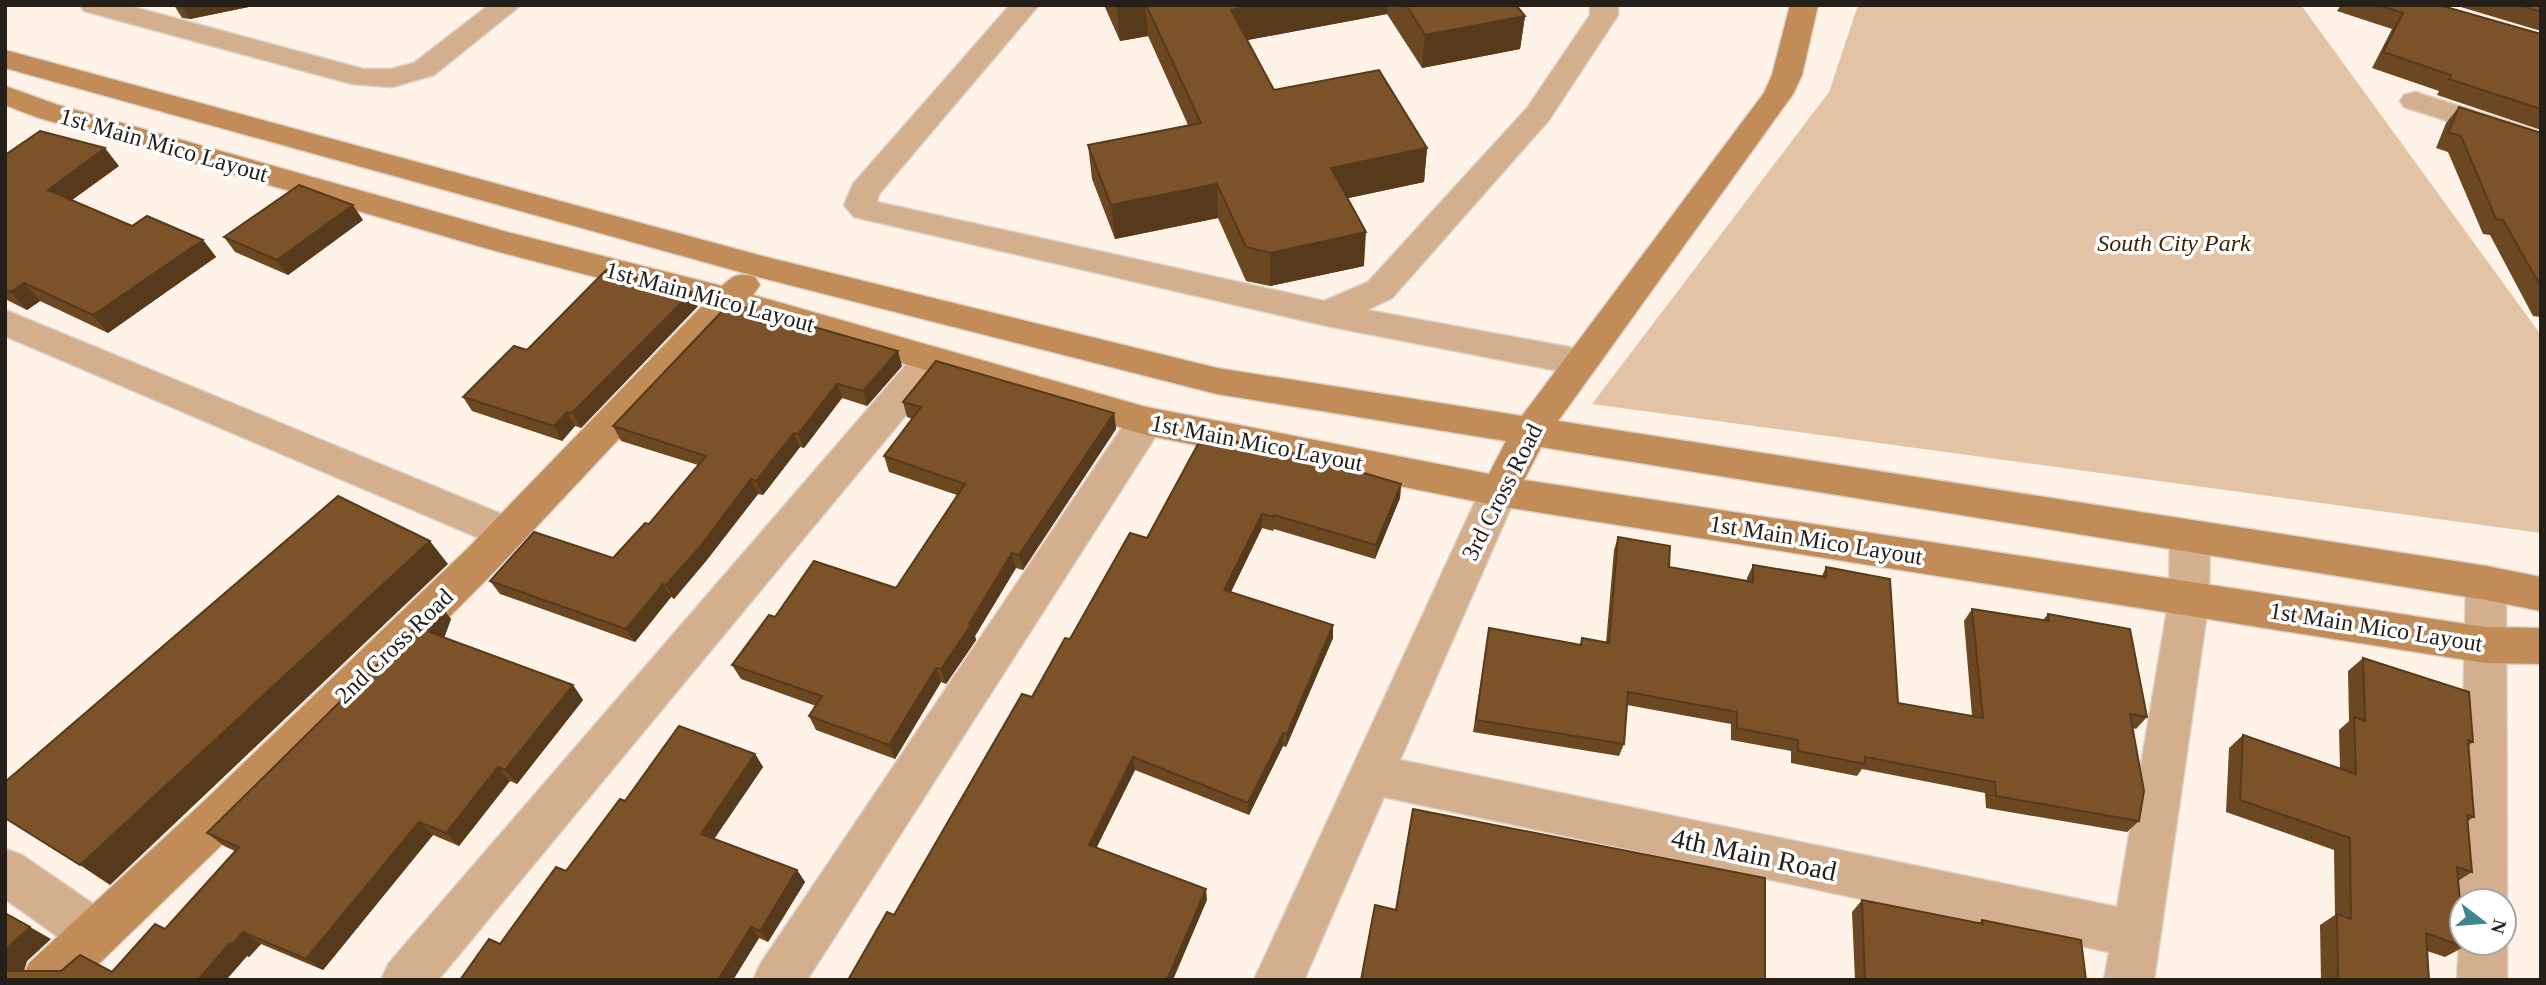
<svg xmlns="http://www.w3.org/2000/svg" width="2546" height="985" font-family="'Times New Roman',serif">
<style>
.green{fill:#e2c3a6}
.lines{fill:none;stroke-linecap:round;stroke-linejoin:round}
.street-casing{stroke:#dcd0c6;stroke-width:3}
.secondary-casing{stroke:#dcd0c6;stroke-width:3}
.street{fill:#d4af8d;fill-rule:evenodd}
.secondary{fill:#c18c57;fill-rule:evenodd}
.wall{fill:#6b4722}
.shaded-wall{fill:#573a1c}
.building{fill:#7c5328;stroke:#573a1c;stroke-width:2}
.labels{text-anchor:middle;stroke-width:7;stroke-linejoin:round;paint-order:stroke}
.street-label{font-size:24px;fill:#251f1a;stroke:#fff}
.park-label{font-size:24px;font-style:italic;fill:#3f2100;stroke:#fff}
.near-street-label{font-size:28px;fill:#251f1a;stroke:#fff}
</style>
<rect width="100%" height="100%" fill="#fff2e7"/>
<path class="green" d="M 1858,5 L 2301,5 L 2541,335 L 2541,533 L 1592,404 L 1829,92 Z"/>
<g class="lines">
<g class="street-casing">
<path id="street" d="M 80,5 L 126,5 L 363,69 L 391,69 L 414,63 L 489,5 L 521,5 L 434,75 L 392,87 L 352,84 L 84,11 Z
M 1010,5 L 1039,5 L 879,194 L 877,202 L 1324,301 L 1368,282 L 1527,108 L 1590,15 L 1590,5 L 1618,5 L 1618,15 L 1549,120 L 1392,298 L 1367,310 L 1579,349 L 1592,353 L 1597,362 L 1592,371 L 1579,375 L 1327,326 L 854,217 L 844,205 L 853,184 Z
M 2415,92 L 2541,132 L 2541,151 L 2404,107 L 2400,101 L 2404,95 Z
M 5,310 L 521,522 L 527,533 L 521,544 L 507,549 L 493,544 L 5,336 Z
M 931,347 L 944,351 L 949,360 L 944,369 L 438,980 L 381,980 L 389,963 L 918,351 Z
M 1146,407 L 1159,411 L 1164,421 L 1159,431 L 807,980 L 753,980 L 761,963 L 1133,411 Z
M 1499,476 L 1513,480 L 1518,491 L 1400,760 L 2117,907 L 2169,599 L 2170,537 L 2176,526 L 2190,521 L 2204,526 L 2210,537 L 2209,599 L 2154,980 L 2104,980 L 2109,952 L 1384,797 L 1304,980 L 1254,980 L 1480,491 L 1485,480 Z
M 2486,566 L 2500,571 L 2506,583 L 2507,901 L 2504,907 L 2504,901 L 2462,901 L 2462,907 L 2459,901 L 2466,583 L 2472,571 Z
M 5,849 L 22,855 L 112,917 L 119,934 L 112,951 L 95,958 L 78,951 L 5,899 Z
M 2462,935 L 2462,943 L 2504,943 L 2504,935 L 2507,943 L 2507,980 L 2457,980 L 2459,943 Z"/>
</g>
<g class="secondary-casing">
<path id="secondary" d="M 1790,5 L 1818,5 L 1802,75 L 1793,94 L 1558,421 L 2486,566 L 2541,577 L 2541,611 L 2486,600 L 1541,447 L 1524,480 L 2485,627 L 2541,628 L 2541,664 L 2485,663 L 1499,506 L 1146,435 L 736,314 L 495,571 L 233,834 L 82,980 L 21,980 L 29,963 L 201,804 L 467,549 L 703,305 L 492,250 L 36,117 L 5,105 L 5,86 L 58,105 L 507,232 L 722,286 C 733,275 740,272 755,277 L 760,285 L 753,295 L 1146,407 L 1489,474 L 1506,441 L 1217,394 L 762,278 L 5,68 L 5,50 L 762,256 L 1217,368 L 1522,416 L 1764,93 L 1772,75 Z"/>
</g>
<use href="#street" class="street"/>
<use href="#secondary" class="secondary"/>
</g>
<path class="wall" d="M 174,5 L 259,5 L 190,19 L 182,18 Z
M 1104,5 L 1516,5 L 1525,16 L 1520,49 L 1422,68 L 1387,14 L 1247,40 L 1274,90 L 1427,148 L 1424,182 L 1348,198 L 1364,266 L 1270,286 L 1246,281 L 1218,218 L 1115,239 L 1092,179 L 1088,145 L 1188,125 L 1148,36 L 1120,41 Z
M 2341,5 L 2439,5 L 2541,34 L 2541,130 L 2437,95 L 2439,91 L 2372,68 L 2392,29 L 2337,11 Z
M 2454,5 L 2541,5 L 2541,31 Z
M 2459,107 L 2541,133 L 2541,317 L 2533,316 L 2490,235 L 2483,234 L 2448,152 L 2436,148 L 2446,123 Z
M 5,155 L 119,166 L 72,200 L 132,226 L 203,240 L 216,257 L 108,333 L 40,301 L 27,310 L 5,299 Z
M 363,220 L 288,275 L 235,252 L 224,237 Z
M 698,306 L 581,428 L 575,426 L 562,441 L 472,411 L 463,397 L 527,350 Z
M 902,366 L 867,406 L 842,398 L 804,448 L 800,447 L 763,495 L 758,494 L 706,561 L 674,599 L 671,597 L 635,642 L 500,594 L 490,581 L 613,558 L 649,524 L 698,465 L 621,441 L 613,426 Z
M 903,402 L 1114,413 L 1116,429 L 1023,570 L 1016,568 L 975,636 L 976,640 L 946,684 L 941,682 L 895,759 L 816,730 L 809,716 L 816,706 L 741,679 L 732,665 L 775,617 L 896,588 L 957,495 L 889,472 L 884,456 L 912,419 L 907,417 Z
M 1401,484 L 1400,498 L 1375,559 L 1274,529 L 1273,531 L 1262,528 L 1231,592 L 1333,638 L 1286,747 L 1283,746 L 1249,815 L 1135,770 L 1096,848 L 1207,900 L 894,915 L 1032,697 L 1070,639 L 1147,538 Z
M 1618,537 L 1669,567 L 1747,581 L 1747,578 L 1753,565 L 1822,576 L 1826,567 L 1898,703 L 1972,716 L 1964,621 L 1972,609 L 2043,620 L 2048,614 L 2147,717 L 2136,729 L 2133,728 L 2139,821 L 2127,832 L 1986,808 L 1985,793 L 1862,769 L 1857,776 L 1791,763 L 1791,751 L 1731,740 L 1731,724 L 1627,705 L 1624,744 L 1619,756 L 1473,732 L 1489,628 L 1580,645 L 1582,638 L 1606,643 L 1614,550 Z
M 439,604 L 451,619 L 444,638 L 573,685 L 583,700 L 517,784 L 510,781 L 459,846 L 433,835 L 323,970 L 261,944 L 249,957 L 247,956 L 226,980 L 5,980 L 51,939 L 27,961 L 24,971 L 112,972 L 165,929 L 235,851 L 224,846 L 207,833 Z
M 2363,658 L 2473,742 L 2468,746 L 2474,817 L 2468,821 L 2472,872 L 2458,881 L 2464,947 L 2445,957 L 2427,951 L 2429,980 L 2321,980 L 2320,925 L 2335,915 L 2334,850 L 2226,812 L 2229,748 L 2243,735 L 2340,769 L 2339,730 L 2349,721 L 2348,671 Z
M 755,754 L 763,767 L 714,839 L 797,870 L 805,882 L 768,942 L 759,938 L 733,980 L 460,980 L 500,944 L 566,871 L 625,801 Z
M 1862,900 L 1979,923 L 1982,920 L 2086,980 L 1855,980 L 1852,912 Z"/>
<path class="shaded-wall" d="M 180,5 L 259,5 L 190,19 Z
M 1133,5 L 1145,5 L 1148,36 L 1120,41 L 1117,8 Z
M 1255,5 L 1388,5 L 1387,14 L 1232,43 L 1231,10 Z
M 1525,16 L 1520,49 L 1422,68 L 1425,35 Z
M 105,148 L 119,166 L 62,207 L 48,190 Z
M 1427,148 L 1424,182 L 1330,202 L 1331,168 Z
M 1217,184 L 1218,218 L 1115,239 L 1111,205 Z
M 353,205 L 363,220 L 288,275 L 277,260 Z
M 1366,232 L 1364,266 L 1270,286 L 1270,253 Z
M 203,240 L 216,257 L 108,333 L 93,315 Z
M 24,283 L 40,301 L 27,310 L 11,292 Z
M 692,292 L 698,306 L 581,428 L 572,413 Z
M 898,351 L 902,366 L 867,406 L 863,391 Z
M 837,384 L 842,398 L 804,448 L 798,434 Z
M 567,412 L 575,426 L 562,441 L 554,426 Z
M 1114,413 L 1116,429 L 1023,570 L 1019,555 Z
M 794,433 L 800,447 L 763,495 L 756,481 Z
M 751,479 L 758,494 L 706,561 L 674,599 L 666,585 Z
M 1401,484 L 1400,498 L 1375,559 L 1376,545 Z
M 1262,514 L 1262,528 L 1225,604 L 1224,590 Z
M 430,541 L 448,564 L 110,885 L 80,865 Z
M 1012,553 L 1016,568 L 975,636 L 976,640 L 946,684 L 941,669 Z
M 663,584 L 671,597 L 635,642 L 626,629 Z
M 439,604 L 451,619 L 441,646 L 429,632 Z
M 1333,625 L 1333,638 L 1286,747 L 1287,734 Z
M 936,668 L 941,682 L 895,759 L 889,745 Z
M 573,685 L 583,700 L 517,784 L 505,770 Z
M 1283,733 L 1283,746 L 1249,815 L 1248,803 Z
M 755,754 L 763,767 L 710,845 L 701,834 Z
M 1133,757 L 1135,770 L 1092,857 L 1089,845 Z
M 498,767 L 510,781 L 459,846 L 446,833 Z
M 419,822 L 433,835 L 323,970 L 306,959 Z
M 797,870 L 805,882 L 768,942 L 760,931 Z
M 1206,889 L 1207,900 L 1173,980 L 1167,980 Z
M 30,927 L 51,939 L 27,961 L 20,980 L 5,975 L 5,950 Z
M 751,927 L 759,938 L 733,980 L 718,980 Z
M 243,932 L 261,944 L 249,957 L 232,945 Z
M 229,944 L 247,956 L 226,980 L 198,980 Z"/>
<path class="building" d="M 1115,5 L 1133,5 L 1117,8 Z
M 1146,5 L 1255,5 L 1231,10 L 1274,90 L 1379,70 L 1427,148 L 1331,168 L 1366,232 L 1270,253 L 1246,247 L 1217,184 L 1111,205 L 1088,145 L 1201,123 Z
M 1406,5 L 1516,5 L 1525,16 L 1425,35 Z
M 2379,5 L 2439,5 L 2541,34 L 2541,109 L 2449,79 L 2451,75 L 2383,52 L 2403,13 Z
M 2518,5 L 2541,5 L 2541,12 Z
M 2459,107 L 2541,133 L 2541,287 L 2503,220 L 2496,219 L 2461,136 L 2448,132 Z
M 40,131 L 105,148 L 48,190 L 132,226 L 147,216 L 203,240 L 93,315 L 24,283 L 11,292 L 5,290 L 5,155 Z
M 299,185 L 353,205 L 277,260 L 224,237 Z
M 606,270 L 692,292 L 572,413 L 567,412 L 554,426 L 463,397 L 514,346 L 527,350 Z
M 730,303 L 898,351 L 863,391 L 837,384 L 798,434 L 794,433 L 756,481 L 751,479 L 699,548 L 666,585 L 663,584 L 626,629 L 490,581 L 534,532 L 613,558 L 645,523 L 649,524 L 706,456 L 613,426 Z
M 936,361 L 1114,413 L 1019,555 L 1012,553 L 969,624 L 971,625 L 941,669 L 936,668 L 889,745 L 809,716 L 822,696 L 732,665 L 769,615 L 775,617 L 814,561 L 896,588 L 965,484 L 884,456 L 921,407 L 903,402 Z
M 1203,435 L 1303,455 L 1401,484 L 1376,545 L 1274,515 L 1273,517 L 1262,514 L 1224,590 L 1333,625 L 1287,734 L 1283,733 L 1248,803 L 1133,757 L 1089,845 L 1206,889 L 1167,980 L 848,980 L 887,912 L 894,915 L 1022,694 L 1032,697 L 1065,638 L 1070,639 L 1130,533 L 1147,538 Z
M 338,496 L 430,541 L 80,865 L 5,818 L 5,782 Z
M 1618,537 L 1670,546 L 1669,567 L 1753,582 L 1753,565 L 1826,577 L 1826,567 L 1890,579 L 1898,703 L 1983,718 L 1972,609 L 2049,621 L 2048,614 L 2130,629 L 2147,717 L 2130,714 L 2144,791 L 2139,821 L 1996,796 L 1995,782 L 1865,757 L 1865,764 L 1798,751 L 1798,740 L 1737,728 L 1737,712 L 1628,692 L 1624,744 L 1476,720 L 1489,628 L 1581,645 L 1582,638 L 1609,643 Z
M 439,604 L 429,632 L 573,685 L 505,770 L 498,767 L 446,833 L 419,822 L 306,959 L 243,932 L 232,945 L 229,944 L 198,980 L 5,980 L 5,971 L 61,971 L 80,955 L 112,972 L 155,924 L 165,929 L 239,847 L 207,833 Z
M 2363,658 L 2469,692 L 2473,742 L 2468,740 L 2474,817 L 2467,815 L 2472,872 L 2457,867 L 2462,924 L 2462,943 L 2464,943 L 2464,947 L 2426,933 L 2429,980 L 2338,980 L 2337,914 L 2351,919 L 2350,838 L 2240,800 L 2243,735 L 2356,774 L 2354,717 L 2365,721 Z
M 679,726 L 755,754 L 701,834 L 797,870 L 760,931 L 751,927 L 718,980 L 460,980 L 489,939 L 500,944 L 556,867 L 566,871 L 620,799 L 625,801 Z
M 1413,809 L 1765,878 L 1765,980 L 1361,980 L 1375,905 L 1396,910 Z
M 1862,900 L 1983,924 L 1982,920 L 2081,940 L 2086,980 L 1865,980 Z
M 5,913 L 30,927 L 5,950 Z"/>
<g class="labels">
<g class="street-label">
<text transform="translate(164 145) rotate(16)" y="8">1st Main Mico Layout</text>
<text transform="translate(710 297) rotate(15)" y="8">1st Main Mico Layout</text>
<text transform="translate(1257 443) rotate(11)" y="8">1st Main Mico Layout</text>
<text transform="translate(1502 492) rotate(-63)" y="8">3rd Cross Road</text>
<text transform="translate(1816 540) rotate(9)" y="8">1st Main Mico Layout</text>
<text transform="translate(2376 627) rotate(9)" y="8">1st Main Mico Layout</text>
<text transform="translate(394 646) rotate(-44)" y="8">2nd Cross Road</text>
</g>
<g class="park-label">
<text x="2174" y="251">South City Park</text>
</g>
<g class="near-street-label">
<text transform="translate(1754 854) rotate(12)" y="10">4th Main Road</text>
</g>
</g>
<rect width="2546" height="985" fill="none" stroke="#251f1a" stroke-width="14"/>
<g transform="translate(2483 922) rotate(106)"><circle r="33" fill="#ffffff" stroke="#a8a5a3" stroke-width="2"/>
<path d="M0-5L12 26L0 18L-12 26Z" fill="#418493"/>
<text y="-10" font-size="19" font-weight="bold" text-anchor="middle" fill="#251f1a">N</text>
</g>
</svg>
